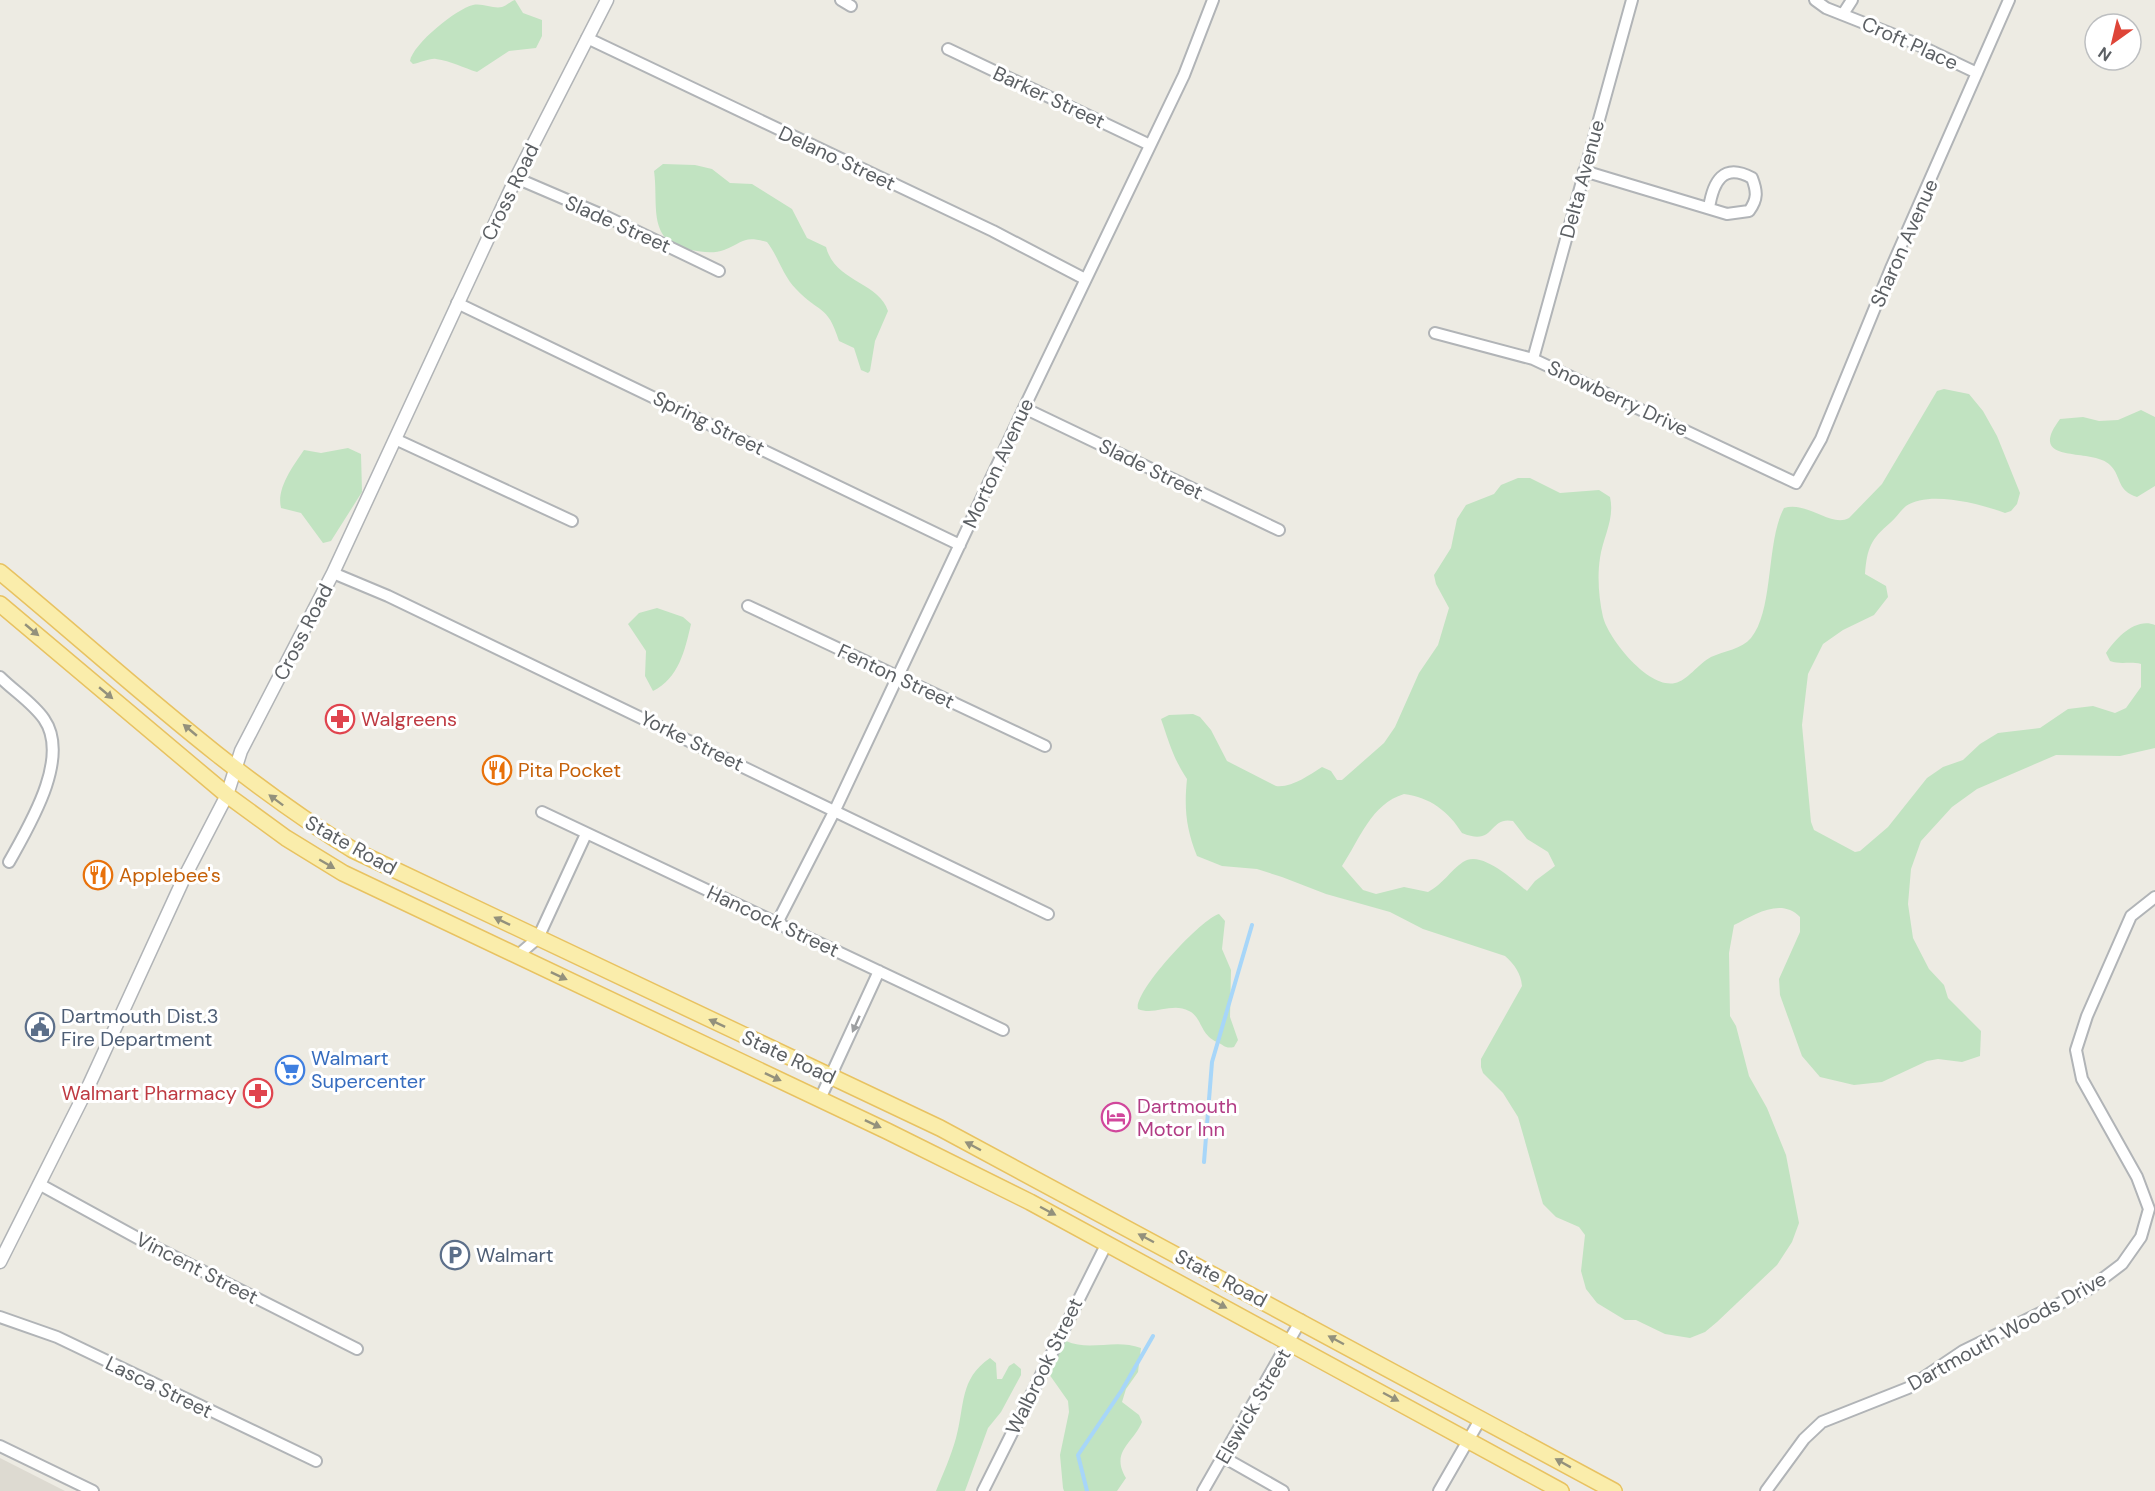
<svg xmlns="http://www.w3.org/2000/svg" width="2155" height="1491" font-family="'DM Sans',sans-serif">
<style>
.education{fill:#dddad1}
.green{fill:#c1e3c1;fill-rule:evenodd}
.lines{fill:none;stroke-linecap:round;stroke-linejoin:round}
.stream{stroke:#a7d6f9;stroke-width:4}
.minor-casing{stroke:#b1b4b7;stroke-width:14}
.tertiary-casing{stroke:#b1b4b7;stroke-width:15}
.primary-casing{stroke:#e8c261;stroke-width:18}
.minor{stroke:#fff;stroke-width:10}
.tertiary{stroke:#fff;stroke-width:12}
.primary{stroke:#faedab;stroke-width:15}
.oneway{fill:#93917c}
.oneway2{fill:#9d9fa1}
.labels{text-anchor:middle;stroke-width:6;stroke-linejoin:round;paint-order:stroke}
.street-label{font-size:20px;fill:#5b5f63;stroke:#fff}
.health-label{font-size:20px;fill:#be3a42;stroke:#fff;text-anchor:start}
.food-label{font-size:20px;fill:#c56008;stroke:#fff;text-anchor:start}
.service-label{font-size:20px;fill:#4e5e75;stroke:#fff;text-anchor:start}
.shop-label{font-size:20px;fill:#366cbe;stroke:#fff;text-anchor:start}
.hotel-label{font-size:20px;fill:#b23c85;stroke:#fff;text-anchor:start}
</style>
<rect width="100%" height="100%" fill="#edebe3"/>
<path class="education" d="M 0,1458 L 65,1491 L 0,1491 Z"/>
<path class="green" d="M 515,0 L 523,13 L 542,20 L 542,36 L 536,48 L 509,51 L 477,72 C 464,68 451,61 436,59 C 430,58 420,63 413,64 L 410,61 C 413,44 456,9 473,5 C 483,3 493,9 502,7 C 506,6 511,1 515,0 Z
M 663,164 L 695,165 L 712,169 L 730,183 L 752,184 L 792,209 L 807,238 L 826,247 C 835,282 879,282 888,311 L 875,341 L 870,371 L 868,373 L 861,370 L 854,348 L 839,341 C 827,303 819,314 796,289 C 783,276 778,256 767,242 C 743,235 744,242 724,250 C 714,254 701,252 691,250 C 646,242 659,206 654,171 Z
M 1944,389 L 1969,394 L 1983,411 L 1997,436 L 2020,493 L 2017,504 L 2011,511 L 2005,513 C 1981,504 1929,490 1906,506 C 1900,511 1896,518 1890,523 C 1871,539 1867,548 1865,574 L 1886,586 L 1888,597 L 1874,615 L 1843,630 L 1823,644 L 1808,674 L 1802,725 L 1811,822 L 1814,830 L 1855,852 L 1860,851 L 1888,827 L 1927,778 L 1943,767 L 1963,760 L 1980,744 L 1998,733 L 2040,728 L 2068,709 L 2093,706 L 2115,713 L 2126,708 L 2141,687 L 2141,664 C 2130,661 2121,665 2110,661 L 2106,653 C 2116,638 2136,617 2155,625 L 2155,748 L 2120,756 L 2056,755 L 1977,789 L 1952,807 L 1921,841 L 1911,869 L 1908,904 L 1913,938 L 1929,969 L 1944,985 L 1948,998 L 1981,1031 L 1980,1056 L 1962,1062 L 1938,1059 L 1927,1061 L 1882,1082 L 1854,1085 L 1820,1077 L 1802,1056 L 1780,995 L 1779,979 L 1800,932 L 1800,917 C 1781,897 1754,915 1734,925 L 1729,953 L 1730,1016 L 1736,1026 L 1749,1076 L 1767,1108 L 1786,1155 L 1799,1223 L 1792,1242 L 1777,1265 L 1717,1322 L 1705,1332 L 1690,1338 L 1665,1334 L 1636,1320 L 1625,1320 L 1597,1303 L 1586,1289 L 1581,1271 L 1585,1235 L 1579,1227 L 1556,1217 L 1543,1204 L 1518,1117 L 1503,1093 L 1483,1073 L 1481,1067 L 1481,1059 L 1522,986 C 1521,973 1514,964 1505,956 L 1423,929 L 1390,912 L 1326,894 L 1282,877 L 1257,869 L 1222,866 L 1197,856 C 1186,829 1184,808 1187,779 C 1173,758 1169,742 1161,719 L 1169,715 L 1193,714 L 1200,717 L 1211,730 L 1227,761 L 1276,786 C 1292,788 1309,775 1322,767 L 1331,771 L 1337,780 L 1342,780 L 1384,743 L 1395,727 L 1419,673 L 1438,645 L 1449,608 L 1436,584 L 1434,575 L 1451,548 L 1457,519 L 1466,505 L 1494,494 L 1501,485 L 1518,478 L 1530,478 L 1560,493 L 1599,490 L 1610,497 C 1615,519 1603,537 1600,558 C 1597,577 1599,599 1603,617 C 1609,640 1649,689 1675,683 C 1687,681 1698,664 1711,657 C 1724,651 1742,649 1751,638 C 1774,610 1766,541 1784,508 C 1808,501 1831,528 1849,518 L 1882,484 L 1937,391 ZM 1404,794 C 1430,797 1449,812 1462,833 C 1496,847 1488,816 1513,821 L 1527,839 L 1548,852 L 1555,866 L 1535,881 L 1527,891 C 1514,881 1481,849 1463,862 C 1450,871 1443,884 1428,892 L 1404,887 L 1376,894 L 1363,890 L 1342,866 C 1360,839 1371,804 1404,794 Z
M 2141,410 L 2155,417 L 2155,486 L 2137,497 C 2117,491 2121,476 2111,466 C 2095,446 2024,467 2060,419 L 2083,417 L 2099,421 L 2118,420 Z
M 348,448 L 361,454 L 362,492 L 331,541 L 323,543 L 301,513 L 281,508 C 276,488 294,465 304,450 L 321,453 Z
M 657,608 L 683,617 L 691,624 C 685,650 679,678 653,691 L 645,676 L 646,651 L 628,624 L 639,613 Z
M 1219,914 L 1225,921 L 1222,949 L 1231,970 L 1230,1017 L 1238,1040 L 1234,1047 C 1225,1049 1224,1045 1217,1042 C 1200,1035 1202,1017 1189,1011 C 1172,1002 1154,1016 1138,1009 C 1133,992 1202,918 1219,914 Z
M 1066,1341 C 1091,1352 1114,1338 1141,1348 L 1138,1372 L 1126,1389 L 1122,1402 L 1139,1415 L 1142,1422 C 1133,1444 1110,1451 1126,1478 L 1117,1491 L 1064,1491 L 1063,1488 L 1060,1455 L 1069,1412 L 1068,1401 L 1049,1374 L 1062,1344 Z
M 990,1358 L 996,1363 L 997,1379 L 1002,1379 L 1009,1366 L 1014,1363 L 1021,1369 L 1021,1375 L 1001,1412 L 988,1428 L 965,1491 L 936,1491 C 943,1474 951,1456 956,1438 C 965,1406 959,1379 990,1358 Z"/>
<g class="lines">
<path class="stream" d="M 1204,1162 L 1212,1062 L 1252,925
M 1087,1491 L 1078,1455 L 1122,1390 L 1153,1336"/>
<g class="minor-casing">
<path id="minor" d="M 841,0 L 851,6
M 1815,0 L 1826,8 L 1912,42 L 1977,73
M 1843,14 L 1852,0
M 587,38 L 993,231 L 1085,279
M 948,49 L 1150,145
M 1584,171 L 1727,214 L 1749,211 C 1758,199 1757,191 1752,178 C 1723,162 1713,182 1709,208
M 516,178 L 607,217 L 719,271
M 457,303 L 960,545
M 1435,333 L 1533,359 L 1796,483 L 1821,439 L 1892,266 L 2009,0
M 1533,359 L 1632,0
M 1024,408 L 1279,530
M 395,439 L 572,521
M 333,573 L 388,596 L 1048,914
M 748,606 L 1045,746
M 0,677 C 14,691 33,703 44,719 C 71,758 29,826 9,862
M 542,812 L 1003,1030
M 777,923 L 835,810 L 1024,408 L 1184,75 L 1213,0
M 517,956 L 538,938 L 586,834
M 820,1099 L 879,971
M 39,1184 L 143,1241 L 357,1349
M 0,1317 L 57,1337 L 316,1461
M 0,1446 L 93,1491
M 1223,1457 L 1283,1491
M 983,1491 L 1107,1243
M 1203,1491 L 1301,1320
M 1439,1491 L 1481,1418
M 1766,1491 L 1804,1439 L 1822,1422 L 1908,1388 L 1963,1351 L 2089,1289 L 2122,1264 L 2141,1237 L 2149,1209 L 2137,1177 L 2082,1079 L 2076,1050 L 2087,1016 L 2131,916 L 2155,897"/>
</g>
<g class="tertiary-casing">
<path id="tertiary" d="M 0,1262 L 89,1085 L 184,878 L 227,795 L 241,751 L 333,573 L 516,178 L 607,0"/>
</g>
<g class="primary-casing">
<path id="primary" d="M 0,572 C 114,666 226,773 353,850 L 940,1128 L 1614,1491
M 0,604 L 227,795 L 286,838 L 343,873 L 887,1131 L 1030,1202 L 1561,1491"/>
</g>
<use href="#minor" class="minor"/>
<use href="#tertiary" class="tertiary"/>
<use href="#primary" class="primary"/>
</g>
<defs><path id="oneway-solid" d="M-6-.8H1V-3.2L6.5 0L1 3.2V.8H-6Z" transform="scale(1.5)"/></defs>
<g class="oneway">
<use href="#oneway-solid" transform="translate(32 630) rotate(40)"/>
<use href="#oneway-solid" transform="translate(106 693) rotate(40)"/>
<use href="#oneway-solid" transform="translate(190 730) rotate(-140)"/>
<use href="#oneway-solid" transform="translate(276 800) rotate(-143)"/>
<use href="#oneway-solid" transform="translate(327 864) rotate(30)"/>
<use href="#oneway-solid" transform="translate(502 921) rotate(-154)"/>
<use href="#oneway-solid" transform="translate(559 976) rotate(25)"/>
<use href="#oneway-solid" transform="translate(717 1023) rotate(-155)"/>
<use href="#oneway-solid" transform="translate(773 1077) rotate(25)"/>
<use href="#oneway-solid" transform="translate(873 1124) rotate(25)"/>
<use href="#oneway-solid" transform="translate(973 1146) rotate(-152)"/>
<use href="#oneway-solid" transform="translate(1048 1211) rotate(28)"/>
<use href="#oneway-solid" transform="translate(1146 1238) rotate(-152)"/>
<use href="#oneway-solid" transform="translate(1219 1304) rotate(28)"/>
<use href="#oneway-solid" transform="translate(1336 1340) rotate(-152)"/>
<use href="#oneway-solid" transform="translate(1391 1397) rotate(28)"/>
<use href="#oneway-solid" transform="translate(1563 1463) rotate(-151)"/>
</g>
<use class="oneway2" href="#oneway-solid" transform="translate(856 1024) rotate(114)"/>
<defs>
<g id="pharmacy-ring" transform="scale(1.5)"><circle r="9.5" fill="#fff" stroke="#e0444e" stroke-width="1.5"/><path d="M-2-6h4v4h4v4h-4v4h-4v-4h-4v-4h4Z" fill="#e0444e"/></g>
<g id="restaurant-ring" transform="scale(1.5)"><circle r="9.5" fill="#fff" stroke="#e8710a" stroke-width="1.5"/><path d="M-5-6h1v4h1v-4h1v4h1v-4h1v5L-1.5 .5V6h-2V.5L-5-1ZM5-6V6H3V1.5H1.5Q1.5-4 5-6Z" fill="#e8710a"/></g>
<g id="civic-ring" transform="scale(1.5)"><circle r="9.5" fill="#fff" stroke="#5c6f8a" stroke-width="1.5"/><path d="M-.6-6.5H3V-4.5H.6V-3L4-1V1h2V6H-6V1h2V-1L-.6-3ZM-1.2 2.5V6h2.4V2.5Z" fill="#5c6f8a"/></g>
<g id="supermarket-ring" transform="scale(1.5)"><circle r="9.5" fill="#fff" stroke="#3f7fe0" stroke-width="1.5"/><path d="M-6-5.5h2.5l.6 2H6L4.5 2H-2.5L-4.4-4H-6ZM-1.5 3.2a1.3 1.3 0 1 0 .1 0ZM3 3.2a1.3 1.3 0 1 0 .1 0Z" fill="#3f7fe0"/></g>
<g id="hotel-ring" transform="scale(1.5)"><circle r="9.5" fill="#fff" stroke="#d1479c" stroke-width="1.5"/><path d="M-6-4.5h1.5V1H6V5H4.5V3h-9V5H-6ZM-4 0a1.8 1.8 0 1 1 3.6 0ZM.5 0V-2.5h3Q6-2.5 6 0Z" fill="#d1479c"/></g>
<g id="parking-ring" transform="scale(1.5)"><circle r="9.5" fill="#fff" stroke="#5c6f8a" stroke-width="1.5"/><path d="M-3.5-5.5H1a3.5 3.5 0 0 1 0 7H-1V5.5H-3.5ZM-1-3.4V-.6H.8a1.4 1.4 0 0 0 0-2.8Z" fill="#5c6f8a"/></g>
</defs>
<g fill-rule="evenodd">
<use href="#pharmacy-ring" x="340" y="719"/>
<use href="#restaurant-ring" x="497" y="770"/>
<use href="#restaurant-ring" x="98" y="875"/>
<use href="#civic-ring" x="40" y="1027"/>
<use href="#supermarket-ring" x="290" y="1070"/>
<use href="#pharmacy-ring" x="258" y="1093"/>
<use href="#hotel-ring" x="1116" y="1117"/>
<use href="#parking-ring" x="455" y="1255"/>
</g>
<g class="labels">
<g class="street-label">
<text transform="translate(1910 43) rotate(24)" y="7">Croft Place</text>
<text transform="translate(1049 97) rotate(25)" y="7">Barker Street</text>
<text transform="translate(837 158) rotate(25)" y="7">Delano Street</text>
<text transform="translate(1582 179) rotate(-75)" y="7">Delta Avenue</text>
<text transform="translate(510 192) rotate(-64)" y="7">Cross Road</text>
<text transform="translate(618 224) rotate(24)" y="7">Slade Street</text>
<text transform="translate(1904 243) rotate(-66)" y="7">Sharon Avenue</text>
<text transform="translate(1618 398) rotate(25)" y="7">Snowberry Drive</text>
<text transform="translate(709 423) rotate(26)" y="7">Spring Street</text>
<text transform="translate(998 463) rotate(-65)" y="7">Morton Avenue</text>
<text transform="translate(1151 469) rotate(26)" y="7">Slade Street</text>
<text transform="translate(303 632) rotate(-63)" y="7">Cross Road</text>
<text transform="translate(896 676) rotate(25)" y="7">Fenton Street</text>
<text transform="translate(692 741) rotate(26)" y="7">Yorke Street</text>
<text transform="translate(351 845) rotate(29)" y="7">State Road</text>
<text transform="translate(773 921) rotate(25)" y="7">Hancock Street</text>
<text transform="translate(789 1057) rotate(25)" y="7">State Road</text>
<text transform="translate(197 1268) rotate(27)" y="7">Vincent Street</text>
<text transform="translate(1221 1278) rotate(28)" y="7">State Road</text>
<text transform="translate(2007 1331) rotate(-29)" y="7">Dartmouth Woods Drive</text>
<text transform="translate(1044 1366) rotate(-64)" y="7">Walbrook Street</text>
<text transform="translate(159 1387) rotate(26)" y="7">Lasca Street</text>
<text transform="translate(1253 1406) rotate(-60)" y="7">Elswick Street</text>
</g>
<g class="health-label">
<text x="361" y="726">Walgreens</text>
<text x="237" y="1100" text-anchor="end">Walmart Pharmacy</text>
</g>
<g class="food-label">
<text x="518" y="777">Pita Pocket</text>
<text x="119" y="882">Applebee's</text>
</g>
<g class="service-label">
<text x="61" y="1023">Dartmouth Dist.3<tspan x="61" dy="23">Fire Department</tspan></text>
<text x="476" y="1262">Walmart</text>
</g>
<g class="shop-label">
<text x="311" y="1065">Walmart<tspan x="311" dy="23">Supercenter</tspan></text>
</g>
<g class="hotel-label">
<text x="1137" y="1113">Dartmouth<tspan x="1137" dy="23">Motor Inn</tspan></text>
</g>
</g>
<g transform="translate(2113 42) rotate(214)"><circle r="28" fill="#ffffff" stroke="#bdbfc1" stroke-width="1.5"/>
<path d="M0-4.5L10 22L0 15L-10 22Z" fill="#de4538"/>
<text y="-9" font-size="16" font-weight="bold" text-anchor="middle" fill="#5b5f63">N</text>
</g>
</svg>
